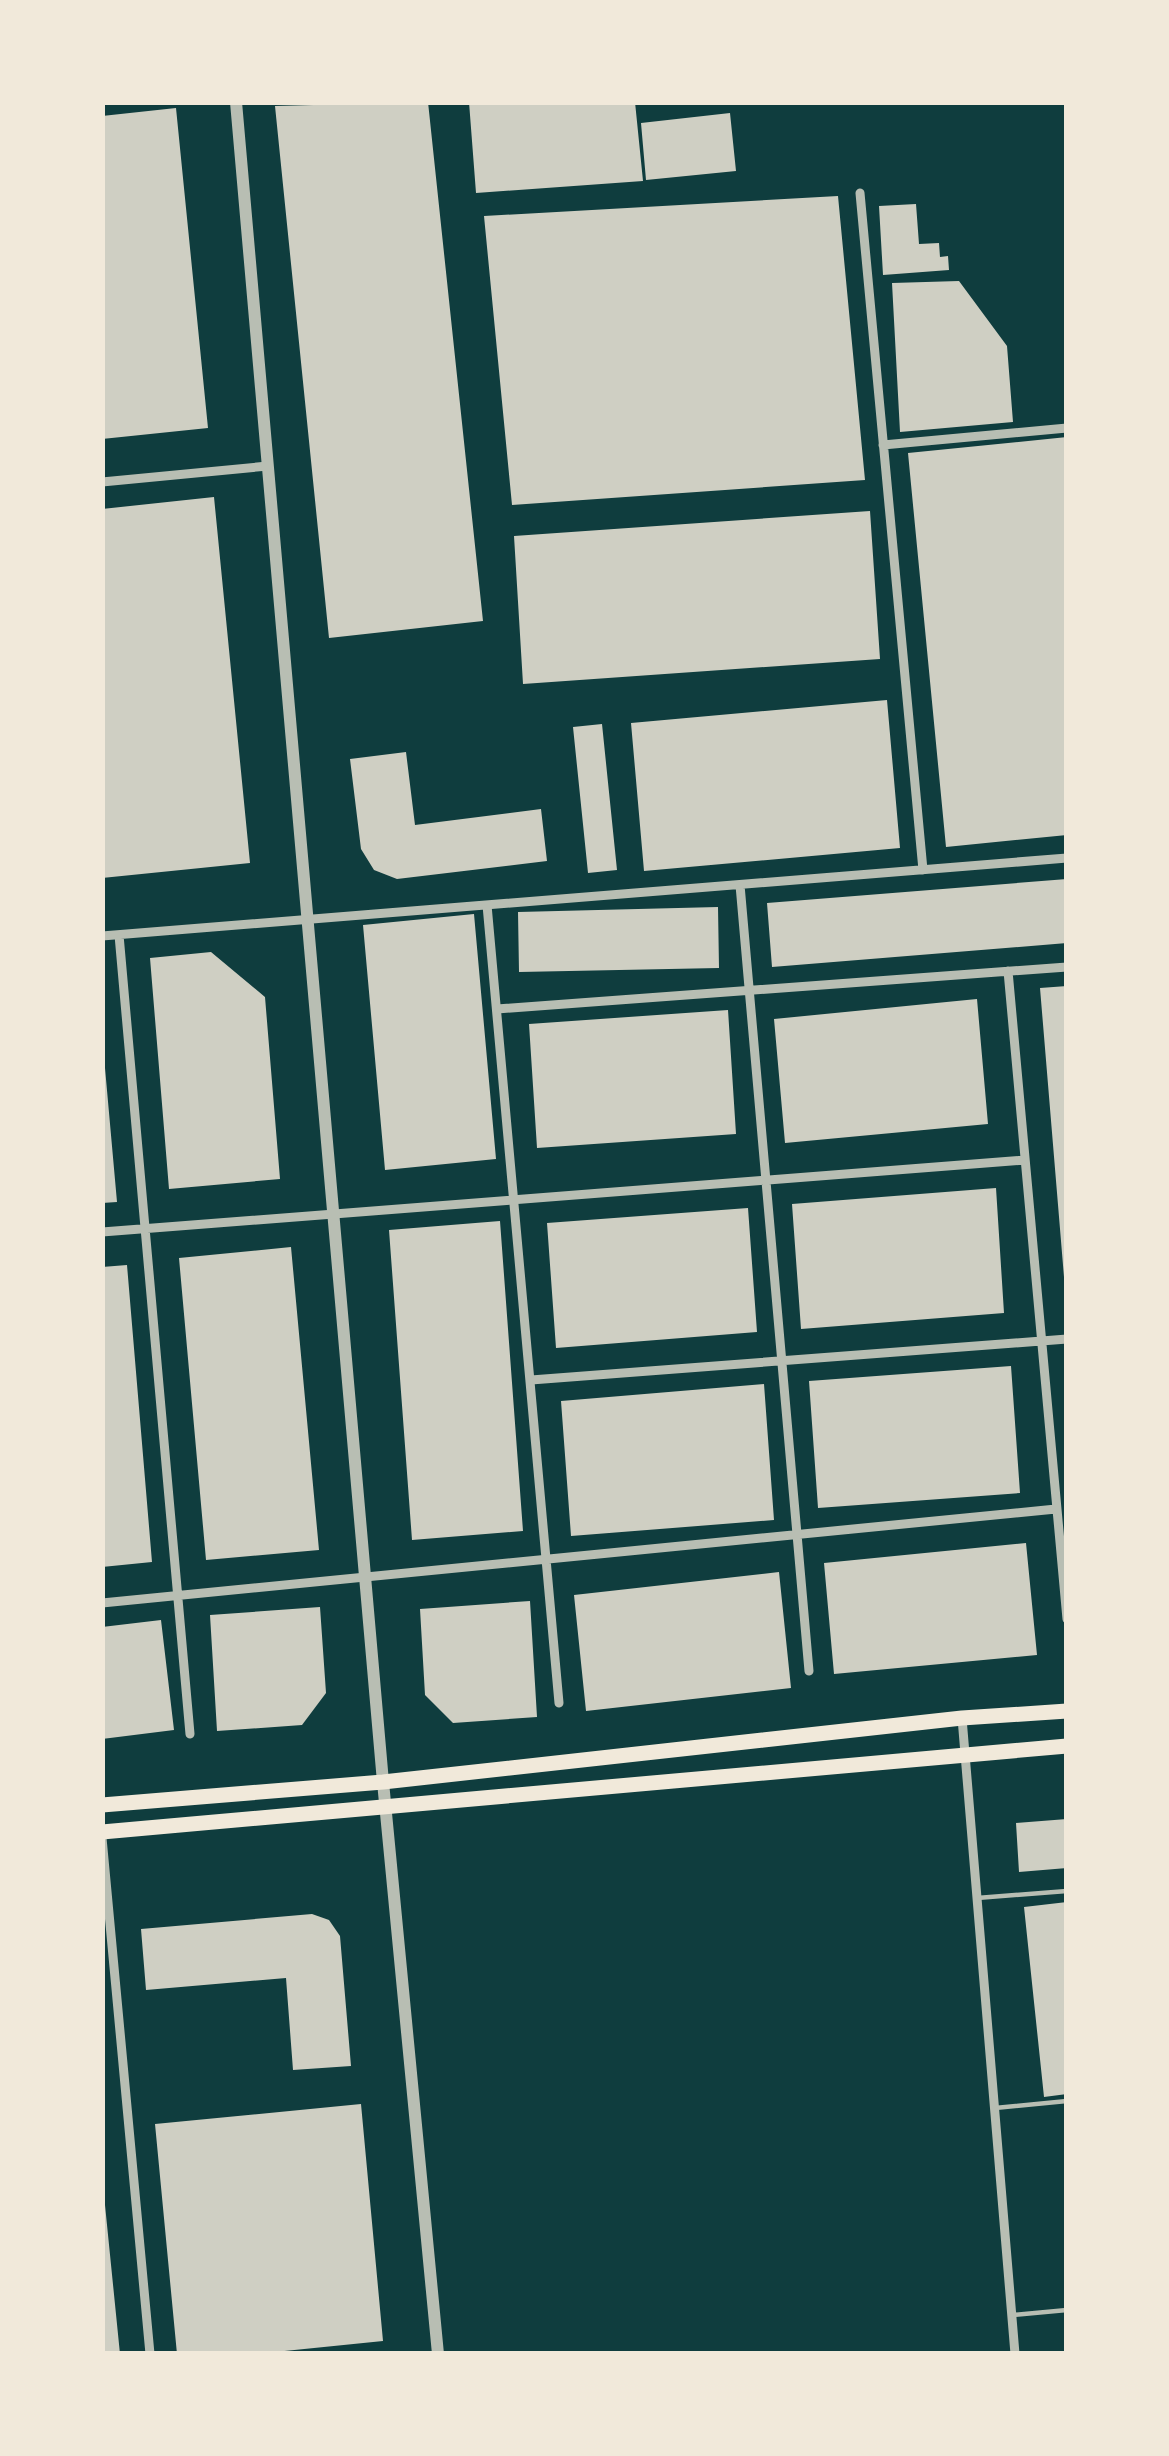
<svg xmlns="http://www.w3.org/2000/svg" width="1169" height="2456" font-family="Mulish,sans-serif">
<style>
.building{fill:#cfcfc3}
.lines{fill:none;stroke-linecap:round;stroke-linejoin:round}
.service{stroke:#b8beb3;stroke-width:4.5}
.minor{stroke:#b8beb3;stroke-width:9}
.tertiary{stroke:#b8beb3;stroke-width:12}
.primary{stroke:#f1e9da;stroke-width:15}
</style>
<rect width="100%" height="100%" fill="#0f3d3e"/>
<path class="building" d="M 428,102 L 483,621 L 329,638 L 275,106 Z
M 469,102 L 635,102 L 643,181 L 476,193 Z
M 176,108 L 208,428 L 102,439 L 102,116 Z
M 730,113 L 736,171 L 646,180 L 641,123 Z
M 838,196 L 865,480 L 512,505 L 484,216 Z
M 916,204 L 919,244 L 939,243 L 940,257 L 948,256 L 949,270 L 883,275 L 879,206 Z
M 959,281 L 1007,346 L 1013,422 L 900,432 L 892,283 Z
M 1067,437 L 1067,835 L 946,847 L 908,453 Z
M 214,497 L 250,863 L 102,878 L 102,509 Z
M 870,511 L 880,659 L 523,684 L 514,536 Z
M 887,700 L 900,848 L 644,871 L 631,723 Z
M 602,724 L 617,870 L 588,873 L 573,727 Z
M 406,752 L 415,825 L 541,809 L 547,861 L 397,879 L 374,870 L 361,849 L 350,759 Z
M 1067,879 L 1067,943 L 772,967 L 767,903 Z
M 718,907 L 719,968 L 519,972 L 518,912 Z
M 474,914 L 496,1159 L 385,1170 L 363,925 Z
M 211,952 L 265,997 L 280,1179 L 169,1189 L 150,958 Z
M 1067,986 L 1067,1277 L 1064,1277 L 1040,988 Z
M 977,999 L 988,1124 L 785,1143 L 774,1019 Z
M 728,1010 L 736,1134 L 537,1148 L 529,1024 Z
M 102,1068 L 105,1068 L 117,1202 L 102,1203 Z
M 996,1188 L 1004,1313 L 801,1329 L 792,1204 Z
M 748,1208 L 757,1332 L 556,1348 L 547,1223 Z
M 500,1221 L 523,1531 L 412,1540 L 389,1230 Z
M 291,1247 L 319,1550 L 206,1560 L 179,1258 Z
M 127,1265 L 152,1562 L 102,1567 L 102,1267 Z
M 1011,1366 L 1020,1493 L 818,1508 L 809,1381 Z
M 764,1384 L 774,1520 L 571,1536 L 561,1401 Z
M 1026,1543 L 1037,1655 L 834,1674 L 824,1563 Z
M 779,1572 L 791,1688 L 586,1711 L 574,1595 Z
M 530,1601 L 537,1717 L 453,1723 L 425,1695 L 420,1609 Z
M 320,1607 L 326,1693 L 302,1725 L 217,1731 L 210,1615 Z
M 161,1620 L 174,1730 L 102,1739 L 102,1627 Z
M 1067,1819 L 1067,1868 L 1019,1872 L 1016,1823 Z
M 1067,1902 L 1067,2094 L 1044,2097 L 1024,1907 Z
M 312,1914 L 329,1920 L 340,1936 L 351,2066 L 293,2070 L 286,1978 L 146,1990 L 141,1929 Z
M 361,2104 L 383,2341 L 255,2354 L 177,2354 L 155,2124 Z
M 105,2205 L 120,2354 L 102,2354 L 102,2206 Z"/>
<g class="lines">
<path class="service" d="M 977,1898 L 1067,1891
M 995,2108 L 1067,2101
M 1013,2315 L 1067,2310"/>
<path class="minor" d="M 860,193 L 923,870
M 883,445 L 1067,428
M 102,482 L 268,466
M 740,885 L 809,1671
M 487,905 L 559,1703
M 119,935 L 190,1734
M 102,936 L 1067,858
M 1008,971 L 1067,1619
M 497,1009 L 1067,967
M 102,1232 L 1025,1160
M 531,1380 L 1067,1339
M 102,1603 L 1056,1509
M 962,1718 L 1015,2354
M 102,1838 L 150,2354"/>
<path class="tertiary" d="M 236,102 L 383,1782 L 438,2354"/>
<path class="primary" d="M 102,1805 L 383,1782 L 962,1718 L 1067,1711
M 102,1832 L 1067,1746"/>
</g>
<rect width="1169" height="2456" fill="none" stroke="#f1e9da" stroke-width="210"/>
</svg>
